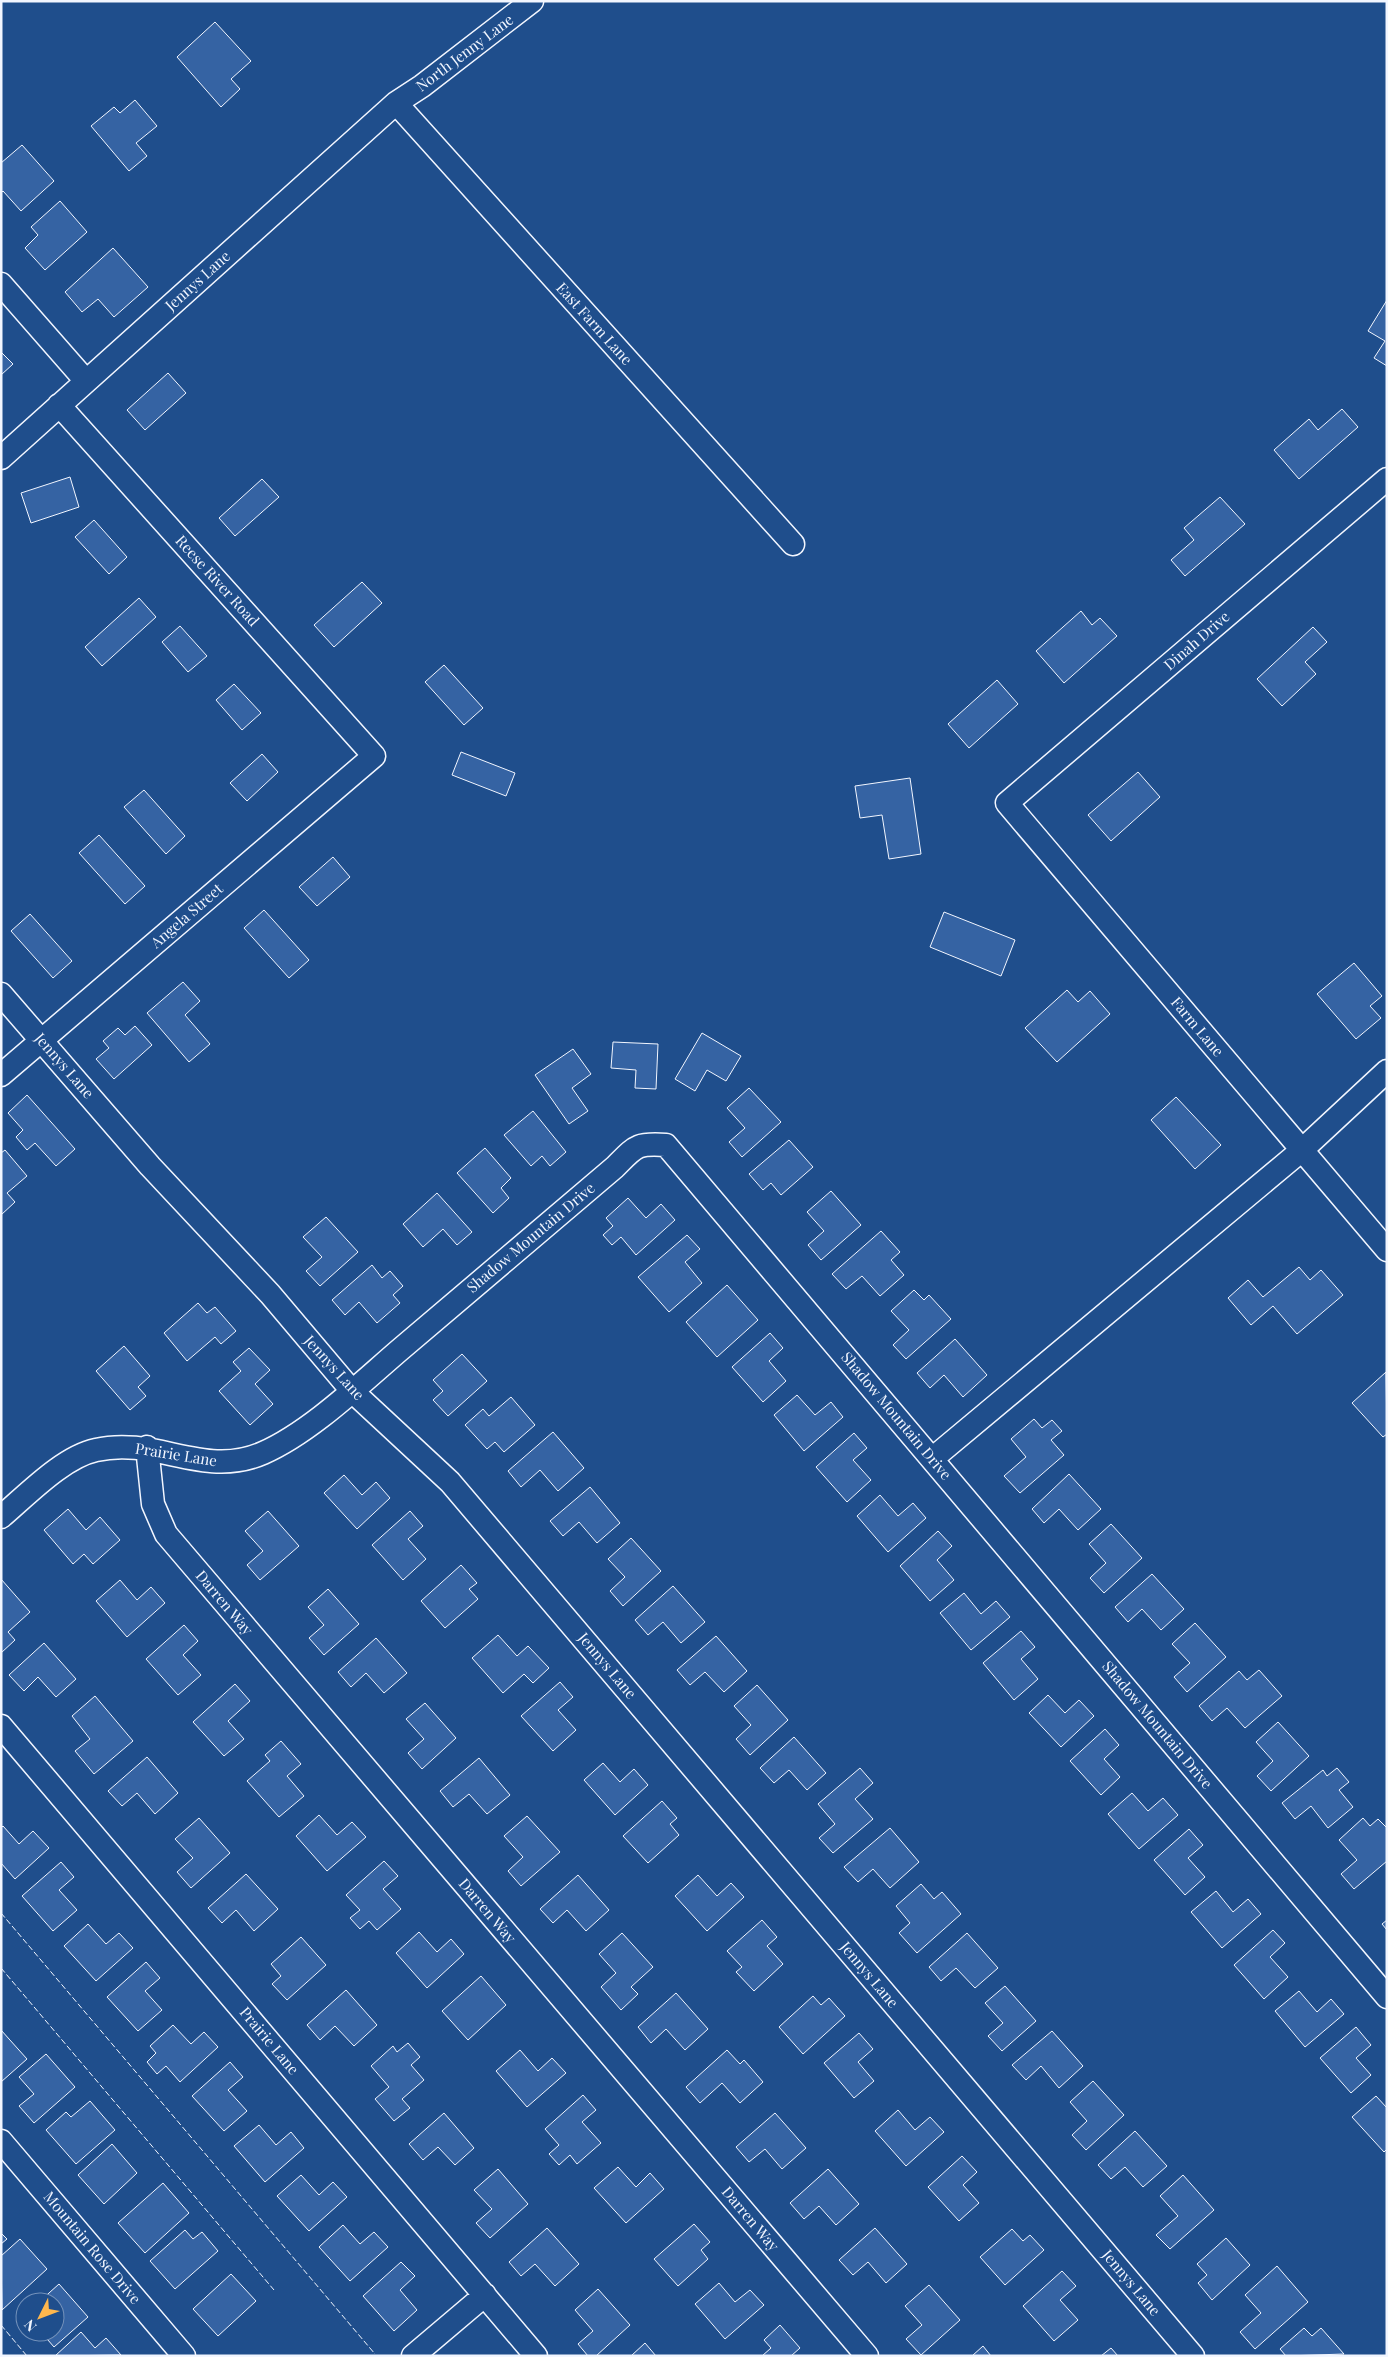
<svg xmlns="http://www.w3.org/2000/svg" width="1388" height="2357" font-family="'Playfair Display',serif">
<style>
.building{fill:#3563a3;stroke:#f2f6ff}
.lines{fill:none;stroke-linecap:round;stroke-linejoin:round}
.minor-casing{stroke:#f2f6ff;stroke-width:25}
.minor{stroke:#1f4e8c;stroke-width:22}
.fence{stroke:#f2f6ff;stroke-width:1;stroke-dasharray:6 2.5;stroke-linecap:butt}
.labels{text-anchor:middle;stroke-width:4;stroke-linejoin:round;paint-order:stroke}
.street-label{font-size:15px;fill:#f2f6ff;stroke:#1f4e8c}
</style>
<rect width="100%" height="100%" fill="#1f4e8c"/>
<path class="building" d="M 215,22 L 251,61 L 231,79 L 240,89 L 221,107 L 177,57 Z
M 135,100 L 157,126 L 136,143 L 147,156 L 129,171 L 91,126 L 114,107 L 120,113 Z
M 22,145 L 54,181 L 21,211 L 3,191 L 1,193 L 1,163 Z
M 60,201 L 87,232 L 45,270 L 25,248 L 38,235 L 31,227 Z
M 113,248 L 148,287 L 114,317 L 98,299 L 82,312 L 65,292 Z
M 1387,300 L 1387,366 L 1374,358 L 1385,341 L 1368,331 Z
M 1,352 L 13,364 L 1,375 Z
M 168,373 L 186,393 L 145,430 L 127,410 Z
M 1342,409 L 1358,427 L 1299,479 L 1274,450 L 1309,419 L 1318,430 Z
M 70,477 L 79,507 L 31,523 L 21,493 Z
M 262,479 L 279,497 L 235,536 L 219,518 Z
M 1220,497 L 1245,524 L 1185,576 L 1171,560 L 1194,540 L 1184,528 Z
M 94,520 L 127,557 L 109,574 L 75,537 Z
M 362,582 L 382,603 L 334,647 L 314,625 Z
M 139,598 L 156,617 L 102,666 L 85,647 Z
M 1081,611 L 1092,625 L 1100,618 L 1117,636 L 1064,683 L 1036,651 Z
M 180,626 L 207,656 L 188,672 L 162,642 Z
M 1313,627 L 1327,642 L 1305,662 L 1316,674 L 1282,706 L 1257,679 Z
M 444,665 L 483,708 L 464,725 L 425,682 Z
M 997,680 L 1018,704 L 969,748 L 948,724 Z
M 234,684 L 261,713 L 242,730 L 216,700 Z
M 461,752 L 515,773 L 506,796 L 452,775 Z
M 262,754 L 278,772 L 247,801 L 230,783 Z
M 1138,772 L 1160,797 L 1111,841 L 1088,815 Z
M 910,778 L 921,854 L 889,859 L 882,815 L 860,818 L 855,786 Z
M 144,790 L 185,836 L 166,854 L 124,807 Z
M 99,835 L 145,886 L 125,904 L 79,853 Z
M 333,857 L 350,877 L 317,906 L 299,887 Z
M 264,910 L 309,960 L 289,978 L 244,928 Z
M 944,912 L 1015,940 L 1001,976 L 930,947 Z
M 30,914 L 72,961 L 53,978 L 11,931 Z
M 1354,963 L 1382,996 L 1370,1006 L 1381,1018 L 1356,1039 L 1317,994 Z
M 183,982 L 200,1001 L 185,1015 L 210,1044 L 189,1062 L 147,1013 Z
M 1067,990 L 1078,1002 L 1090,991 L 1110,1014 L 1057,1062 L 1025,1028 Z
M 135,1026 L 152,1045 L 114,1079 L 96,1059 L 109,1048 L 103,1041 L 118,1028 L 125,1035 Z
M 702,1033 L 741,1056 L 726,1081 L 707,1070 L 695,1091 L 675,1079 Z
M 613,1042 L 658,1044 L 656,1089 L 635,1088 L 636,1070 L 611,1068 Z
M 573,1049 L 591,1074 L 572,1088 L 588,1111 L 569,1124 L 535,1075 Z
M 749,1088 L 781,1122 L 742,1157 L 729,1142 L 745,1128 L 727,1108 Z
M 27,1095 L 75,1149 L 56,1166 L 35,1143 L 27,1150 L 16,1137 L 23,1130 L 8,1113 Z
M 1176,1097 L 1221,1145 L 1195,1169 L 1151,1120 Z
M 533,1111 L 566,1152 L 550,1166 L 542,1156 L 531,1166 L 504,1135 Z
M 789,1140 L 813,1167 L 781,1195 L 771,1183 L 763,1190 L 749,1174 Z
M 485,1148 L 511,1178 L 501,1188 L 509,1198 L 493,1213 L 457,1173 Z
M 5,1150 L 27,1176 L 7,1193 L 15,1202 L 1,1215 L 1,1153 Z
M 831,1191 L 861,1225 L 821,1260 L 808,1245 L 824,1231 L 807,1212 Z
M 437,1193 L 472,1232 L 457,1245 L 443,1229 L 423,1247 L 403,1224 Z
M 628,1198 L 646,1218 L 661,1204 L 675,1220 L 636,1255 L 621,1237 L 612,1245 L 603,1235 L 613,1226 L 606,1218 Z
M 326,1217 L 358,1252 L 320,1286 L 306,1271 L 322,1257 L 303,1237 Z
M 881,1231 L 900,1252 L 891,1260 L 904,1275 L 880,1296 L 862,1276 L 846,1289 L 832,1274 Z
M 687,1235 L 700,1249 L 685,1262 L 702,1283 L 669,1312 L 638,1277 Z
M 372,1265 L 382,1278 L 390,1271 L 403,1286 L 393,1295 L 400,1303 L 377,1323 L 359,1302 L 345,1315 L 332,1300 Z
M 1299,1267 L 1310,1280 L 1321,1270 L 1343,1295 L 1297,1334 L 1273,1306 L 1251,1325 L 1228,1298 L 1248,1280 L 1263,1297 Z
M 727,1285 L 758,1320 L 717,1357 L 686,1322 Z
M 914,1290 L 924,1300 L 929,1295 L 951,1319 L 906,1359 L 893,1345 L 909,1330 L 891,1311 Z
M 198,1303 L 207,1313 L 215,1307 L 236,1331 L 221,1344 L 215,1337 L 187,1361 L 164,1333 Z
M 770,1333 L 783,1348 L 769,1361 L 786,1381 L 763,1402 L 732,1367 Z
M 955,1339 L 987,1375 L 963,1397 L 944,1375 L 930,1388 L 917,1373 Z
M 124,1346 L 150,1376 L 138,1387 L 146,1396 L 130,1410 L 96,1371 Z
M 249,1348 L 270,1370 L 255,1384 L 273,1404 L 250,1425 L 219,1391 L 241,1371 L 233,1362 Z
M 462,1354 L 487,1381 L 448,1416 L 433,1400 L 443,1391 L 433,1380 Z
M 1386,1372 L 1387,1434 L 1383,1437 L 1352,1403 Z
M 797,1395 L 815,1415 L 831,1402 L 843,1417 L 804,1451 L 774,1415 Z
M 511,1397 L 535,1425 L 504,1452 L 495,1442 L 487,1449 L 465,1425 L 483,1409 L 489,1416 Z
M 1034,1419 L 1042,1428 L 1052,1420 L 1062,1431 L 1051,1440 L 1064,1455 L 1020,1493 L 1004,1476 L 1026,1457 L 1011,1439 Z
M 553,1432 L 584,1468 L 558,1491 L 540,1470 L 521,1487 L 508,1471 Z
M 854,1433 L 867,1448 L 853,1460 L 871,1480 L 847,1502 L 816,1467 Z
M 1069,1474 L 1101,1509 L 1078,1530 L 1059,1509 L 1044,1523 L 1032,1509 Z
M 344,1475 L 362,1495 L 376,1482 L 390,1498 L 357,1529 L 324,1493 Z
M 590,1487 L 620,1523 L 597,1543 L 579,1522 L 563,1536 L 550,1521 Z
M 880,1495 L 898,1516 L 913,1503 L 926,1518 L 888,1552 L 857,1516 Z
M 68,1509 L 86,1530 L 100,1517 L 120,1540 L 93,1564 L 84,1554 L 73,1564 L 44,1530 Z
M 268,1511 L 299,1546 L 260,1580 L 247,1565 L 263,1551 L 245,1531 Z
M 410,1511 L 423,1526 L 408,1539 L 426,1559 L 403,1580 L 372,1545 Z
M 1111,1524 L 1142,1558 L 1104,1593 L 1090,1578 L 1106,1563 L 1089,1544 Z
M 938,1531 L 952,1546 L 937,1560 L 954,1580 L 930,1601 L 900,1566 Z
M 631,1538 L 661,1571 L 623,1606 L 610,1591 L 625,1577 L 608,1559 Z
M 461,1565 L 477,1583 L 469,1589 L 478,1599 L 445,1628 L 421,1601 Z
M 1152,1574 L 1184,1609 L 1161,1630 L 1142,1609 L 1128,1622 L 1115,1607 Z
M 1,1579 L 30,1612 L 8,1632 L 15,1640 L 1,1653 Z
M 120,1580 L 137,1600 L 151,1587 L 165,1603 L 127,1637 L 96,1601 Z
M 673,1586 L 705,1622 L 681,1643 L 663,1622 L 648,1635 L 635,1620 Z
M 328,1589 L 359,1624 L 324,1655 L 309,1638 L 324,1625 L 308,1607 Z
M 964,1593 L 981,1614 L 996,1601 L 1010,1617 L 971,1650 L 940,1613 Z
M 1195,1623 L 1226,1657 L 1187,1692 L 1174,1677 L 1190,1663 L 1172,1644 Z
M 184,1625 L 198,1641 L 183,1655 L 201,1675 L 178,1695 L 146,1659 Z
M 1021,1631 L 1035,1647 L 1021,1659 L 1038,1679 L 1014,1700 L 983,1663 Z
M 498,1635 L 517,1656 L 528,1646 L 549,1668 L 533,1683 L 524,1674 L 503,1693 L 472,1658 Z
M 716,1636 L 747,1671 L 724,1692 L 705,1672 L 690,1685 L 677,1670 Z
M 376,1638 L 407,1673 L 384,1693 L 366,1673 L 351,1687 L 338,1672 Z
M 44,1643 L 76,1679 L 56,1697 L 38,1677 L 24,1691 L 9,1675 Z
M 1259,1670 L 1282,1696 L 1245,1728 L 1227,1708 L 1212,1721 L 1199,1706 L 1239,1671 L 1247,1680 Z
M 560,1682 L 573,1697 L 558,1710 L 576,1730 L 553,1751 L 521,1716 Z
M 235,1684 L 250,1701 L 228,1721 L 244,1739 L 224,1756 L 193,1722 Z
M 757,1685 L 788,1720 L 750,1755 L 736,1739 L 751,1725 L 734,1706 Z
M 1048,1695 L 1065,1713 L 1079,1700 L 1094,1716 L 1061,1747 L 1029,1713 Z
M 95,1696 L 133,1741 L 94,1774 L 75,1751 L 90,1739 L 72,1716 Z
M 425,1703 L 456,1738 L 422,1769 L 408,1753 L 424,1739 L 406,1719 Z
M 1278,1722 L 1309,1756 L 1271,1791 L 1257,1776 L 1273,1761 L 1256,1742 Z
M 1105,1729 L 1119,1745 L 1104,1759 L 1120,1777 L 1101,1795 L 1070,1761 Z
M 794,1737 L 826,1773 L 807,1790 L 789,1770 L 774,1783 L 760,1768 Z
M 281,1741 L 301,1764 L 287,1776 L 304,1796 L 279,1817 L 247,1781 L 270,1761 L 265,1755 Z
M 147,1757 L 178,1793 L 155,1814 L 137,1793 L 122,1806 L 108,1791 Z
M 479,1758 L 510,1795 L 487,1814 L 469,1794 L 453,1807 L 440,1791 Z
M 603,1763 L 620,1782 L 634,1769 L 648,1785 L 615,1815 L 584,1780 Z
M 860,1768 L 873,1783 L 855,1799 L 873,1819 L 833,1853 L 819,1838 L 835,1824 L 818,1804 Z
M 1337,1768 L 1349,1782 L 1339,1790 L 1353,1807 L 1328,1828 L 1311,1806 L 1295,1819 L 1282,1803 L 1323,1770 L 1327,1776 Z
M 1132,1793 L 1148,1811 L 1163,1798 L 1178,1815 L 1139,1849 L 1108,1814 Z
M 662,1801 L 677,1818 L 670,1824 L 679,1835 L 648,1863 L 623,1836 Z
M 319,1815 L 337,1835 L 352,1822 L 366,1837 L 327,1871 L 296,1836 Z
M 527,1816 L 560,1852 L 521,1886 L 508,1871 L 523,1857 L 504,1836 Z
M 199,1818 L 230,1853 L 191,1888 L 177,1872 L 193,1858 L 175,1839 Z
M 1363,1818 L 1370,1826 L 1378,1819 L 1387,1828 L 1387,1861 L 1354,1889 L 1341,1874 L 1357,1860 L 1339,1840 Z
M 3,1826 L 19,1844 L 33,1831 L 49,1848 L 15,1879 L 1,1863 L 1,1828 Z
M 890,1828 L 919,1862 L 890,1888 L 873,1869 L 858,1882 L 844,1867 Z
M 1189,1829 L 1203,1845 L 1188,1858 L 1205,1877 L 1185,1895 L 1154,1860 Z
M 384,1861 L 398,1876 L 383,1889 L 401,1909 L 377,1930 L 369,1921 L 360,1929 L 350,1918 L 360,1910 L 346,1895 Z
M 61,1862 L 74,1877 L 59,1890 L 77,1910 L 53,1931 L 22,1896 Z
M 246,1874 L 278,1909 L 254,1931 L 236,1910 L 222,1923 L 208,1908 Z
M 578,1875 L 609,1910 L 586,1931 L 567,1910 L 553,1923 L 540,1909 Z
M 698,1875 L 717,1896 L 731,1883 L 744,1897 L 707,1931 L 675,1896 Z
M 921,1884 L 934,1899 L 942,1892 L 961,1914 L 917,1953 L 899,1933 L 910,1923 L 896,1906 Z
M 1216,1891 L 1233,1912 L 1248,1899 L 1261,1914 L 1222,1948 L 1191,1912 Z
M 762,1920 L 777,1937 L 767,1946 L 783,1964 L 754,1991 L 736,1972 L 742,1967 L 727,1951 Z
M 1387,1920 L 1387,1930 L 1382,1924 Z
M 88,1924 L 106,1944 L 119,1933 L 133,1948 L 96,1981 L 64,1946 Z
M 1273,1930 L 1285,1943 L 1270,1957 L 1288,1977 L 1264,1999 L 1234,1965 Z
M 419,1932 L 437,1952 L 451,1939 L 464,1954 L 427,1988 L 396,1953 Z
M 622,1933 L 653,1967 L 631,1987 L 638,1994 L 621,2010 L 601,1987 L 616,1973 L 599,1954 Z
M 967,1933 L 998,1968 L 975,1988 L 956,1968 L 941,1981 L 929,1967 Z
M 301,1937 L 326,1965 L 287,2000 L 272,1984 L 281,1976 L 271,1964 Z
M 146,1962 L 160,1978 L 145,1991 L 162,2010 L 138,2031 L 107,1997 Z
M 481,1976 L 506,2005 L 468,2040 L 442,2011 Z
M 1005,1986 L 1036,2021 L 1002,2051 L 988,2036 L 1003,2023 L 985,2003 Z
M 346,1990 L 377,2025 L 354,2046 L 335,2026 L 320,2040 L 307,2025 Z
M 1299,1991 L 1317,2012 L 1331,1999 L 1344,2014 L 1305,2047 L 1275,2011 Z
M 676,1993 L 708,2029 L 685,2050 L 666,2029 L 651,2043 L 638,2027 Z
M 813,1996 L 821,2005 L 829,1998 L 845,2016 L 803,2054 L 779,2027 Z
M 173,2025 L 191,2044 L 204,2032 L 218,2047 L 180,2082 L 166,2066 L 157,2074 L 147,2062 L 156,2053 L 150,2046 Z
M 1356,2027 L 1371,2045 L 1356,2058 L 1371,2075 L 1351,2093 L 1320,2058 Z
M 1,2030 L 27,2059 L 1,2082 Z
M 1052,2031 L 1083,2066 L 1059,2088 L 1041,2066 L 1026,2080 L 1012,2065 Z
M 859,2033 L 873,2049 L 858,2062 L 874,2081 L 854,2098 L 824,2063 Z
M 408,2043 L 420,2057 L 411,2065 L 424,2080 L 402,2099 L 410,2108 L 394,2121 L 375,2099 L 389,2087 L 371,2066 L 393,2046 L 397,2052 Z
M 520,2050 L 538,2071 L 552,2058 L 566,2073 L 527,2107 L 496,2071 Z
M 727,2050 L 740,2064 L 744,2060 L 763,2082 L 740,2103 L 722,2083 L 700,2103 L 686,2087 Z
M 46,2054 L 75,2087 L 34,2123 L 19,2106 L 34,2094 L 19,2077 Z
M 230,2062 L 243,2077 L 228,2090 L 247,2111 L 224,2131 L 192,2096 Z
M 1093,2081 L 1124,2115 L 1086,2150 L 1072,2135 L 1087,2121 L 1070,2102 Z
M 583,2095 L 596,2110 L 582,2122 L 601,2143 L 577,2164 L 570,2155 L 559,2165 L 549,2154 L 559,2145 L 545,2129 Z
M 1376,2096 L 1387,2108 L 1387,2149 L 1384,2152 L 1352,2117 Z
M 90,2101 L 115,2130 L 76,2164 L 46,2130 L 66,2112 L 71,2117 Z
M 898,2110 L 915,2130 L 930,2117 L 944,2132 L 906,2166 L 875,2131 Z
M 444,2113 L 474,2148 L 455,2165 L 438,2147 L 423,2160 L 409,2144 Z
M 775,2113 L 806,2148 L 782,2169 L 765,2149 L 749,2162 L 736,2147 Z
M 259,2125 L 276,2145 L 291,2132 L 304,2148 L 265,2182 L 234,2146 Z
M 1135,2131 L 1167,2166 L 1143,2187 L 1125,2167 L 1111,2179 L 1098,2165 Z
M 112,2144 L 137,2173 L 104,2204 L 78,2175 Z
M 962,2156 L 977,2172 L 963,2185 L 979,2203 L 959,2221 L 928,2187 Z
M 618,2167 L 636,2187 L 650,2173 L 664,2189 L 626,2223 L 594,2188 Z
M 498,2169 L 528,2204 L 490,2238 L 476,2223 L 492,2209 L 474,2190 Z
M 828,2169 L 859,2204 L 836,2225 L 819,2206 L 804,2219 L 790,2203 Z
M 301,2175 L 319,2195 L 333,2182 L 347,2197 L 309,2231 L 277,2196 Z
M 1183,2175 L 1214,2210 L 1170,2249 L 1156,2235 L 1178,2216 L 1160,2196 Z
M 163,2183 L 189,2213 L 145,2253 L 118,2223 Z
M 694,2224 L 710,2242 L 701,2250 L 708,2259 L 678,2286 L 654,2259 Z
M 343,2225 L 360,2244 L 374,2232 L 388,2247 L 350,2281 L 319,2247 Z
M 547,2228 L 579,2264 L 555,2286 L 535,2264 L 521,2276 L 509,2262 Z
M 875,2228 L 907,2264 L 886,2283 L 868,2262 L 853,2275 L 839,2260 Z
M 1012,2229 L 1023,2241 L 1030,2235 L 1044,2250 L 1005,2285 L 980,2257 Z
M 185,2230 L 193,2239 L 202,2232 L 218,2251 L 175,2289 L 150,2261 Z
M 1,2233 L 7,2239 L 1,2244 Z
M 1226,2238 L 1250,2265 L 1212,2300 L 1198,2283 L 1207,2275 L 1197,2264 Z
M 20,2239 L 47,2269 L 2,2310 L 1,2256 Z
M 401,2262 L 415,2276 L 400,2290 L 417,2310 L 394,2331 L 363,2296 Z
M 1277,2266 L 1308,2302 L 1255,2349 L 1240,2332 L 1261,2313 L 1245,2295 Z
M 1062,2271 L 1076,2286 L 1060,2300 L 1078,2320 L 1054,2341 L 1023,2306 Z
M 231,2274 L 256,2301 L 218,2336 L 193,2309 Z
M 719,2283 L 735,2302 L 750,2290 L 764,2305 L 725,2339 L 695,2304 Z
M 59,2284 L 88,2317 L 54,2347 L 41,2332 L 55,2332 L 55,2302 L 39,2302 Z
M 929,2285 L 960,2320 L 921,2355 L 906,2339 L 922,2325 L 905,2306 Z
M 598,2289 L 630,2325 L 596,2356 L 588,2356 L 578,2344 L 593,2331 L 575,2310 Z
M 780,2325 L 800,2348 L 791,2356 L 762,2356 L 771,2348 L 764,2340 Z
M 1304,2328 L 1312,2336 L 1321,2328 L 1344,2354 L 1286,2356 L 1280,2349 Z
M 81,2332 L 95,2348 L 106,2338 L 121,2355 L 55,2356 Z
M 645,2343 L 656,2356 L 631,2356 Z
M 983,2346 L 991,2356 L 972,2356 Z
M 1111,2348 L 1118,2356 L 1101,2356 Z"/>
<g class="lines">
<g class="minor-casing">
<path id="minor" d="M 396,103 L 793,544
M 1,284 L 86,381
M 1,458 L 396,103 L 422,86 L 532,1
M 1387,479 L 1007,803 L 1387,1250
M 1,994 L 150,1166 L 270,1294 L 352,1391 L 450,1482 L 1193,2356
M 1,1075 L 374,756 L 59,405
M 147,1447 L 153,1504 L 166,1534 L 867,2356
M 932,1459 L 1302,1150 L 1387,1071
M 1,1517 C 27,1495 63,1457 96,1450 C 156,1436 204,1479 263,1453 C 311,1432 362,1382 402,1348 C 473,1288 544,1227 615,1167 C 636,1146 636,1143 666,1145 L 1387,1997
M 1,1726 L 536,2356
M 1,2141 L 184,2356
M 413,2356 L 485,2295"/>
</g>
<use href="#minor" class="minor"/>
<path class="fence" d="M 1,1913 L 375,2354
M 1,1968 L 274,2290
M 1,2325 L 27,2356"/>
</g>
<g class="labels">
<g class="street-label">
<text transform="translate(465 53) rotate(-37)" y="5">North Jenny Lane</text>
<text transform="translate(198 281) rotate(-42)" y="5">Jennys Lane</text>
<text transform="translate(594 324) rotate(48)" y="5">East Farm Lane</text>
<text transform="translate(217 581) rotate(48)" y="5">Reese River Road</text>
<text transform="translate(1197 641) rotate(-41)" y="5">Dinah Drive</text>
<text transform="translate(187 916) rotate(-41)" y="5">Angela Street</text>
<text transform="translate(1197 1027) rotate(50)" y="5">Farm Lane</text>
<text transform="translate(64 1066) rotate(49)" y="5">Jennys Lane</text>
<text transform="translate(531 1238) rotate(-40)" y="5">Shadow Mountain Drive</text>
<text transform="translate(334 1368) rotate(48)" y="5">Jennys Lane</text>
<text transform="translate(896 1416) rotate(50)" y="5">Shadow Mountain Drive</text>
<text transform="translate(176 1455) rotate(9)" y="5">Prairie Lane</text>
<text transform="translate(224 1603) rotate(50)" y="5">Darren Way</text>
<text transform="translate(607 1666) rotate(50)" y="5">Jennys Lane</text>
<text transform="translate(1157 1725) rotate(50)" y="5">Shadow Mountain Drive</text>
<text transform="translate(487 1911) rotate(50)" y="5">Darren Way</text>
<text transform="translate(869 1975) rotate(50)" y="5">Jennys Lane</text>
<text transform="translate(269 2041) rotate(50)" y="5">Prairie Lane</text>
<text transform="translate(750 2219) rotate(50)" y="5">Darren Way</text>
<text transform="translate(92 2248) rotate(50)" y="5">Mountain Rose Drive</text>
<text transform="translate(1131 2283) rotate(50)" y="5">Jennys Lane</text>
</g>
</g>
<rect width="1388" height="2357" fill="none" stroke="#f2f6ff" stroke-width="5"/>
<g transform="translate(40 2317) rotate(228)"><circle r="24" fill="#1f4e8c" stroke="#7391ba"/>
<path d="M0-4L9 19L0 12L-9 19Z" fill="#ffb74d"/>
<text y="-8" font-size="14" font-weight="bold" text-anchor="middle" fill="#f2f6ff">N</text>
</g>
</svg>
